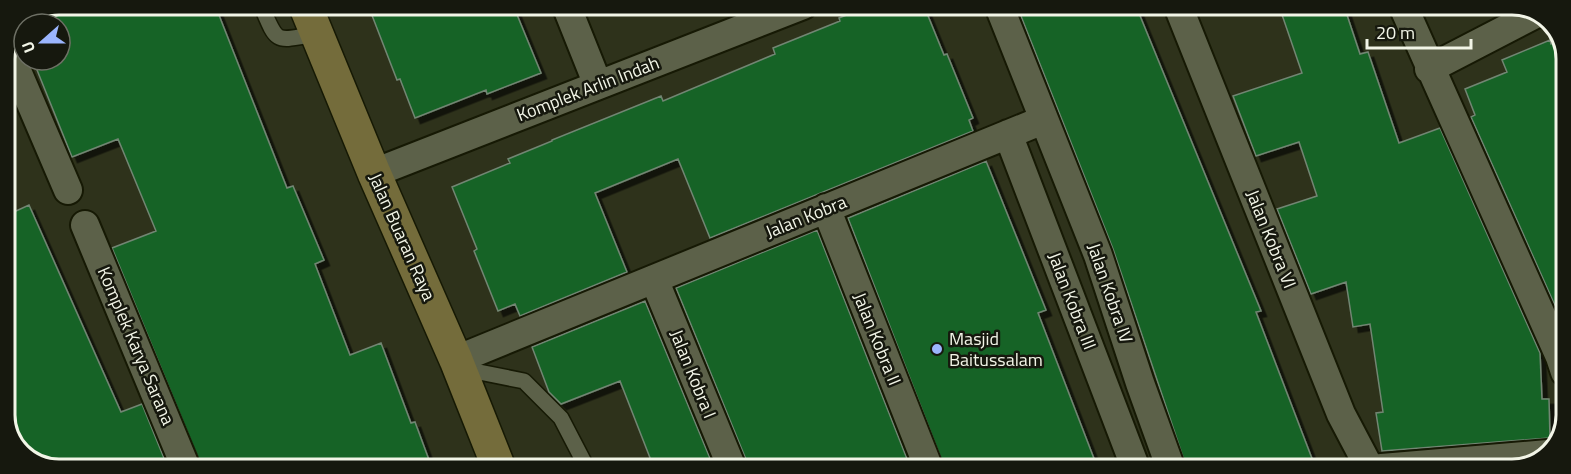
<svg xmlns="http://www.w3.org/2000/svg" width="1571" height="474" font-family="'Titillium Web',sans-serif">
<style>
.building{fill:#166428;stroke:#728673;stroke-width:1.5;filter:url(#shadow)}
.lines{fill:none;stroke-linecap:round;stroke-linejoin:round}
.lane-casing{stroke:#161904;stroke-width:18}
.street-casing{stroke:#161904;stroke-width:32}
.secondary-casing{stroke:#161904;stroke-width:36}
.lane{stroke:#5c6149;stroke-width:15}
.street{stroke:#5c6149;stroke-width:28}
.secondary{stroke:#746c3b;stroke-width:33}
.poi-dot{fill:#9bb5fd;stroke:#16180e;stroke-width:2}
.labels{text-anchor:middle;stroke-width:5;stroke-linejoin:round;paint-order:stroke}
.street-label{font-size:18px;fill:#f2f5e7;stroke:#16180e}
.poi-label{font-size:18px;fill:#f2f5e7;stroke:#16180e;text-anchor:start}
.rim{fill:none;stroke:#f2f5e7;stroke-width:3}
</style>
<defs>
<filter id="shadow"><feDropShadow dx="5.5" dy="5.5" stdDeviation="0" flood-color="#0009"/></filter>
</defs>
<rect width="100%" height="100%" fill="#2e321b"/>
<path class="building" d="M 64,4 L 215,5 L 287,188 L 293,186 L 324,260 L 315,264 L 350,355 L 381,343 L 411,423 L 415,422 L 432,468 L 202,468 L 112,248 L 156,231 L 118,139 L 72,157 L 33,60 L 60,60 L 60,24 L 24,24 L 24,36 L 19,24 L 20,21 Z
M 368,5 L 513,5 L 541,73 L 487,94 L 486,90 L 415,118 L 400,79 L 397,80 Z
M 869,6 L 924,6 L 944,55 L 947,54 L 973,118 L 969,120 L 973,131 L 710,238 L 678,159 L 595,193 L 627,272 L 520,316 L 515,304 L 498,311 L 474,251 L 477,249 L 452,187 L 510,163 L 508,159 L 552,141 L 552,140 L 661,96 L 663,101 L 775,54 L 773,48 L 840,21 L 839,18 Z
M 1017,6 L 1136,6 L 1261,311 L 1256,312 L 1316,469 L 1187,469 L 1113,249 Z
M 1279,6 L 1344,6 L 1360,54 L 1368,52 L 1399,143 L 1440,128 L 1540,353 L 1542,399 L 1549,399 L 1550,438 L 1382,451 L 1376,413 L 1383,412 L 1370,324 L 1353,327 L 1346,282 L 1311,294 L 1277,209 L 1317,196 L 1299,142 L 1256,156 L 1233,96 L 1302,73 Z
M 1550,40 L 1551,44 L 1560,40 L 1566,55 L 1565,328 L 1471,117 L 1475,115 L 1465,89 L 1507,72 L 1502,60 Z
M 986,161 L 1046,310 L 1038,313 L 1098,469 L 945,469 L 848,218 Z
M 29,205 L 121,412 L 142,404 L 168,468 L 45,468 L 18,451 L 5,421 L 5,216 Z
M 817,230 L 911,469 L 748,468 L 747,462 L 676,288 Z
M 645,301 L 714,468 L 654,468 L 620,381 L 561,404 L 549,392 L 532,347 Z"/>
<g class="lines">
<g class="lane-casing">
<path id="lane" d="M 261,5 C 278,45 274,41 317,34
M 459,368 L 524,381 L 561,418 L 587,468"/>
</g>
<g class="street-casing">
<path id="street" d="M 566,5 L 598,85
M 999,6 L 1098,255 L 1140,383 L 1171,469
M 1178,6 L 1341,414 L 1370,469
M 1403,6 L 1560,357 L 1565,372
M 8,50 L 68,190
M 1429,69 L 1537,13
M 1008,134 L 1136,469
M 374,173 L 803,5
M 826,208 L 929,469
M 85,225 L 186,468
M 654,279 L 732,468
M 456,360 L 1043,120
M 1370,469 L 1548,454"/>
</g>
<g class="secondary-casing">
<path id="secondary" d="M 305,5 L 374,173 L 456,360 L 499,468"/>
</g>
<use href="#lane" class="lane"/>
<use href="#street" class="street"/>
<use href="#secondary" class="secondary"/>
</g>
<circle class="poi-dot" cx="937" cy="349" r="6"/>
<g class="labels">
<g class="street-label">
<text transform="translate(588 89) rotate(-21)" y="6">Komplek Arlin Indah</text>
<text transform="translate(806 217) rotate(-22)" y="6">Jalan Kobra</text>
<text transform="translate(402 237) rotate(66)" y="6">Jalan Buaran Raya</text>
<text transform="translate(1271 239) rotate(68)" y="6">Jalan Kobra VI</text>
<text transform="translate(1110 293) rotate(71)" y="6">Jalan Kobra IV</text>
<text transform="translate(1072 301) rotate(69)" y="6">Jalan Kobra III</text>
<text transform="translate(877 339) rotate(68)" y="6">Jalan Kobra II</text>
<text transform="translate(136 346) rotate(67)" y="6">Komplek Karya Sarana</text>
<text transform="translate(693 374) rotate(68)" y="6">Jalan Kobra I</text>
</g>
<g class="poi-label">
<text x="949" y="345">Masjid<tspan x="949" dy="21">Baitussalam</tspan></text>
</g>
</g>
<path d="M0 0H1571V474H0ZM59 15H1512A44 44 0 0 1 1556 59V415A44 44 0 0 1 1512 459H59A44 44 0 0 1 15 415V59A44 44 0 0 1 59 15Z" fill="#16180e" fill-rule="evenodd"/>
<path class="rim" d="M59 15H1512A44 44 0 0 1 1556 59V415A44 44 0 0 1 1512 459H59A44 44 0 0 1 15 415V59A44 44 0 0 1 59 15Z"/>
<g transform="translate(42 42) rotate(249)"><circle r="28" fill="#16180e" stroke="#6e7065" stroke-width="1.5"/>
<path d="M0-4.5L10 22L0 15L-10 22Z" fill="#9bb5fd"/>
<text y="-9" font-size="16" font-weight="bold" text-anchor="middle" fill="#f2f5e7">U</text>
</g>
<path d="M1367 39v9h104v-9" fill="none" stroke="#f2f5e7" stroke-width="3"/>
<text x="1376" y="39" font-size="18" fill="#f2f5e7" stroke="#16180e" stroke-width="4.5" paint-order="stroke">20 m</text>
</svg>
